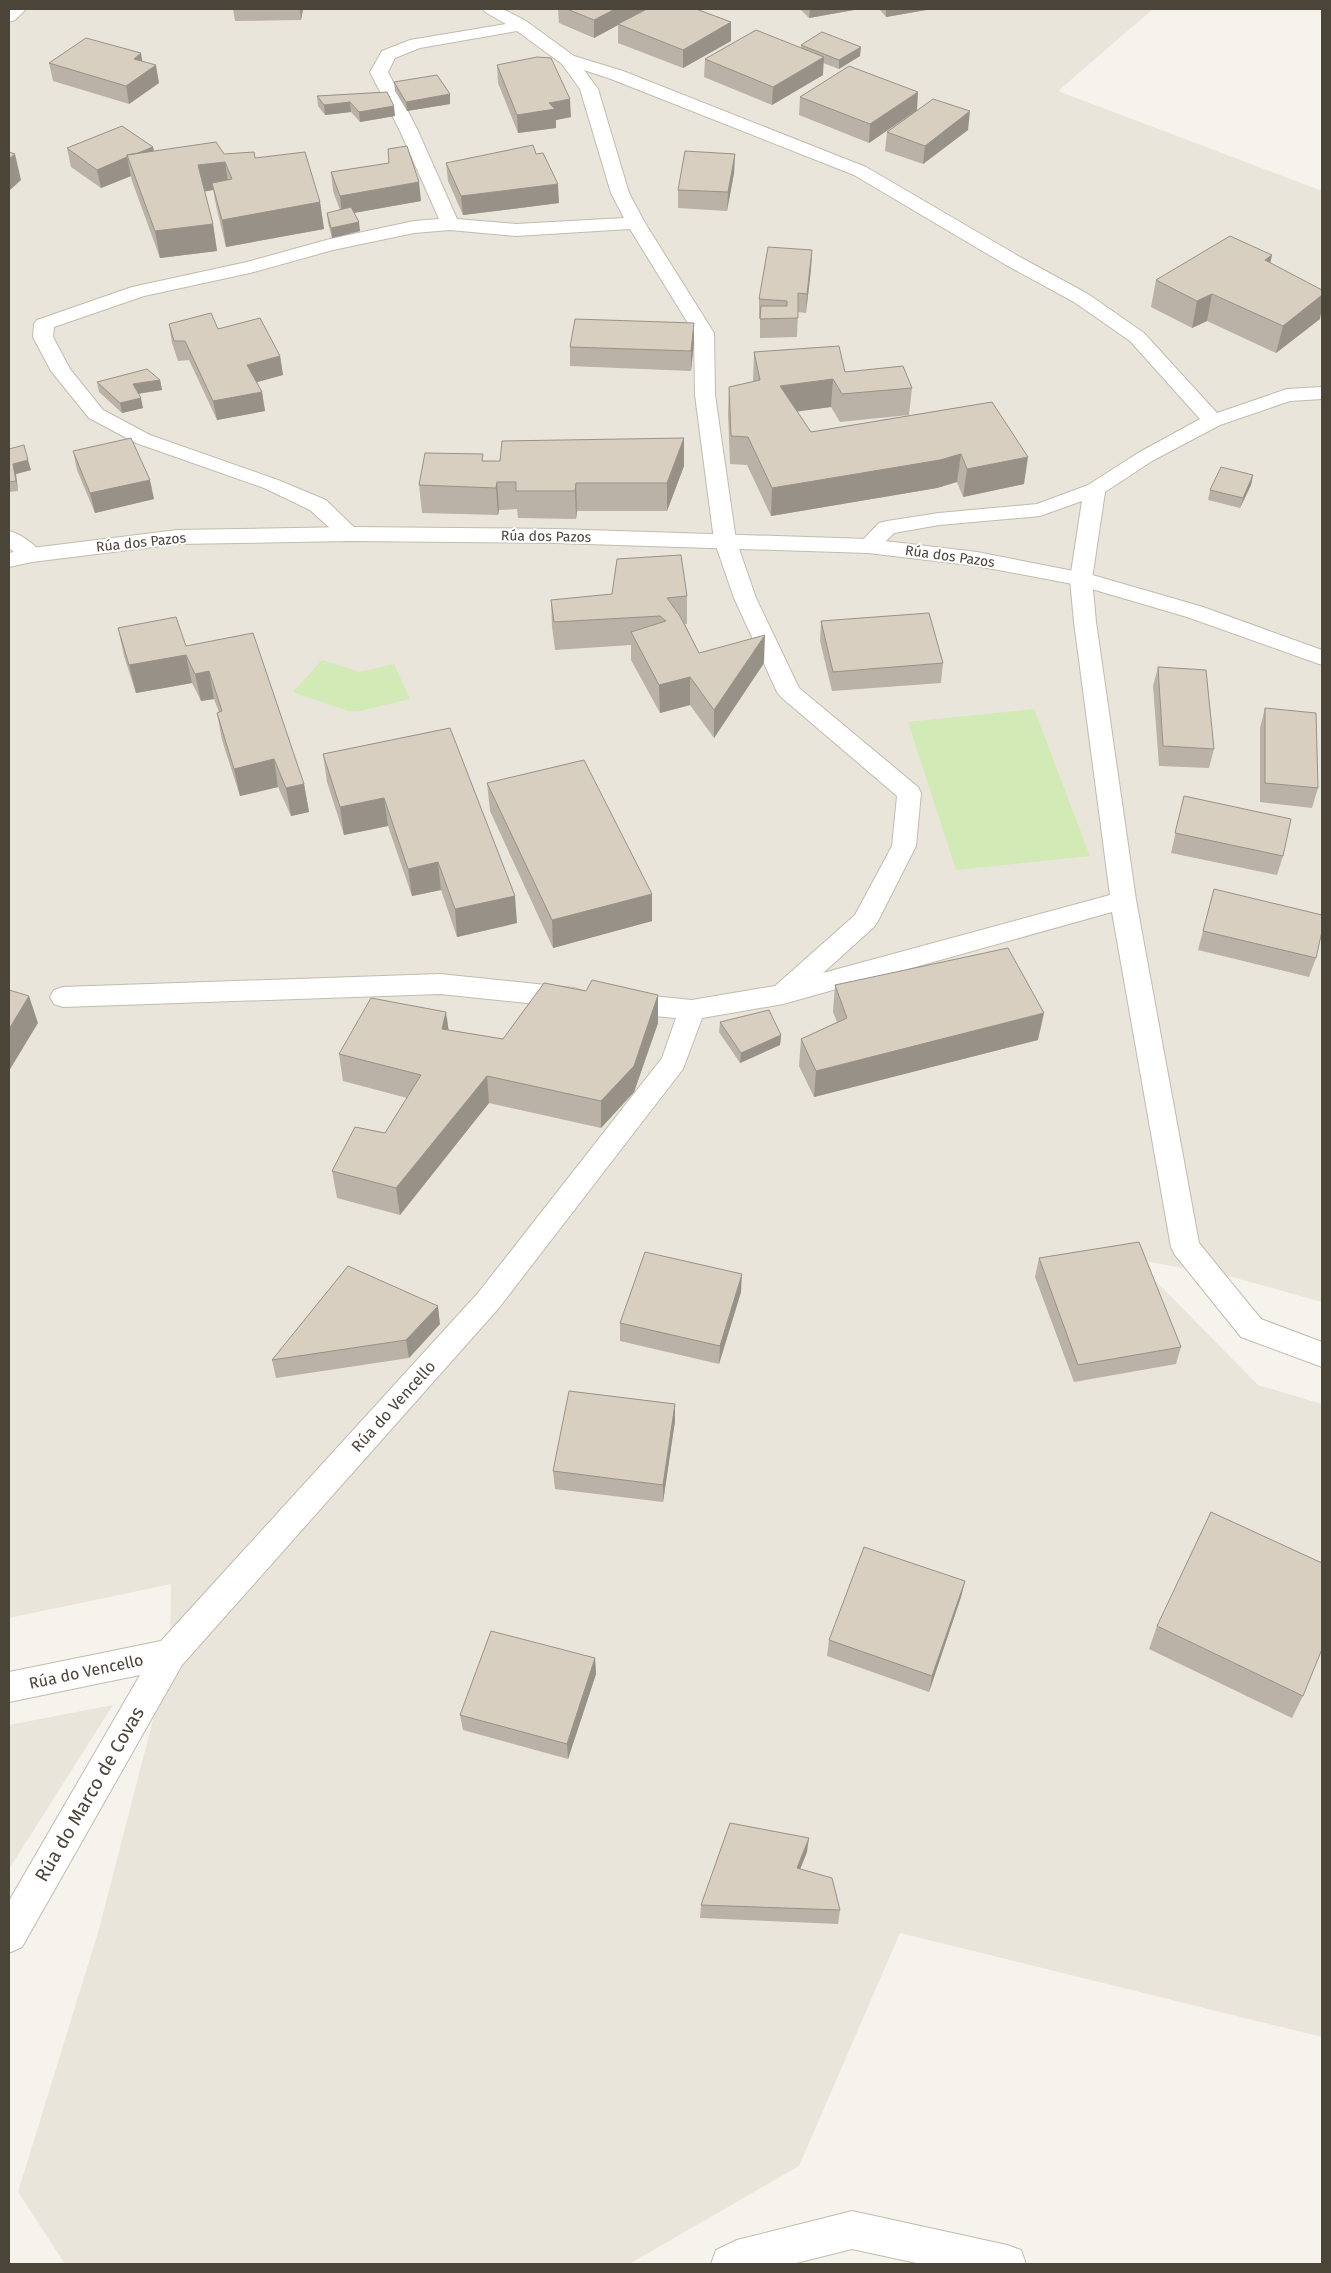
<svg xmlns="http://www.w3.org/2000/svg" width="1331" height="2273" font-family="'Fira Sans',sans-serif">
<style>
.residential{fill:#eae5da}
.green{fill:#d2eab5}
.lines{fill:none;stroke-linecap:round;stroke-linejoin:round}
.minor-casing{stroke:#c2bbae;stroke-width:2}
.tertiary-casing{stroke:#c2bbae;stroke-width:2}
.minor{fill:#fff;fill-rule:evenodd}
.tertiary{fill:#fff;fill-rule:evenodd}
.wall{fill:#bab2a6}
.shaded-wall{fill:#979187}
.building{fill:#d8cfc1;stroke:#979187}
.labels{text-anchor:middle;stroke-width:4;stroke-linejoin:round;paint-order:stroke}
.far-street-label{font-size:14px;fill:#4b4439;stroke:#fff}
.street-label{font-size:16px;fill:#4b4439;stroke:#fff}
.near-street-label{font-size:19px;fill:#4b4439;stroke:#fff}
</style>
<rect width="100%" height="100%" fill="#f6f3ec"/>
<path class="residential" d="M 9,9 L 1153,9 L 1058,91 L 1322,191 L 1322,1302 L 1232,1277 L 1134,1259 L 1258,1385 L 1322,1404 L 1322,2037 L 900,1933 L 799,2166 L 629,2264 L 65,2264 L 18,2192 L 99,1929 L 170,1654 L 171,1584 L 9,1618 Z
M 113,1705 L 9,1869 L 9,1725 Z"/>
<path class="green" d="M 322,660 L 360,672 L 394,664 L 410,699 L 360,711 L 348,711 L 293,692 Z
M 1034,709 L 1090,856 L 956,870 L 908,722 Z"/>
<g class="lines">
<g class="minor-casing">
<path id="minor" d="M 9,9 L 26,9 L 15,20 L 9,22 Z
M 483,9 L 503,9 L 526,21 L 574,56 L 623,71 L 866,167 L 1020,257 L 1088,294 L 1144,333 L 1217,413 L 1287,389 L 1322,387 L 1322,399 L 1290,401 L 1220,425 L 1152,461 L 1105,492 L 1092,579 L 1096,622 L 1136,900 L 1199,1243 L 1261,1319 L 1322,1342 L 1322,1367 L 1241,1337 L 1175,1255 L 1171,1247 L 1112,912 L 783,1004 L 702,1018 L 683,1069 L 498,1309 L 182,1665 L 22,1947 L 9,1953 L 9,1901 L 140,1675 L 9,1702 L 9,1672 L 161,1641 L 478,1293 L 662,1058 L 676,1018 L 622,1013 L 613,1010 L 609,1003 L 613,996 L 622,993 L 692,1000 L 775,986 L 855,915 L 892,846 L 897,796 L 781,697 L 777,692 L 734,598 L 714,540 L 695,395 L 694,333 L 630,229 L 516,236 L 450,230 L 414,233 L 333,250 L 250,273 L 144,296 L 54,327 L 53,337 L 70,369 L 103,410 L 150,435 L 278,480 L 326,500 L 361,534 L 358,539 L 350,541 L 342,539 L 310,510 L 264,488 L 136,443 L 89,418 L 51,371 L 33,337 L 34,324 L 37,320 L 132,287 L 247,262 L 330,239 L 414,221 L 439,219 L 400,131 L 370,72 L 382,51 L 410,40 L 506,24 L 485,12 ZM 517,31 L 562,64 L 580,89 L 611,193 L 624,218 L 516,224 L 457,219 L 418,131 L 388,72 L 395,58 L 420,48 ZM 584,70 L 611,79 L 854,175 L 1006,265 L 1074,302 L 1130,341 L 1200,419 L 1138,453 L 1088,485 L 1037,504 L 939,513 L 887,521 L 879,523 L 857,546 L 860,551 L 868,553 L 876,551 L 894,533 L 939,525 L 1040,516 L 1082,501 L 1070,579 L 1074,622 L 1110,895 L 823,973 L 874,927 L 878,921 L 916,846 L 921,793 L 918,787 L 799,688 L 756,598 L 736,540 L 715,395 L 714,333 L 645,223 L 629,193 L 598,89 Z
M 9,531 C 21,534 36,545 43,555 L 40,560 C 26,563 19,556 9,548 Z
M 440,974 L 574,988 L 583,991 L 587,998 L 583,1005 L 574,1008 L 440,994 L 63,1007 L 54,1004 L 50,997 L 54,990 L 63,987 Z
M 852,2211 L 1007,2245 L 1021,2250 L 1026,2264 L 921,2264 L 852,2249 L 792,2264 L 711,2264 L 716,2250 L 737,2240 Z"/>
</g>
<g class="tertiary-casing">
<path id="tertiary" d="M 350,527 L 556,529 L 868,539 L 977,552 L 1089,574 L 1203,607 L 1322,650 L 1322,665 L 1187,617 L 1078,585 L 977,566 L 868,553 L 556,543 L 350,541 L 177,544 L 32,562 L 9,567 L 9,553 L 32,548 L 177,530 Z"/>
</g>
<use href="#minor" class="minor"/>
<use href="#tertiary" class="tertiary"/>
</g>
<path class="wall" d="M 233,9 L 303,9 L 301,20 L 235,21 Z
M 558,9 L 696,9 L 731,22 L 731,41 L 683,68 L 618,43 L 618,25 L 594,38 L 559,23 Z
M 800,9 L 854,9 L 854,10 L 809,18 Z
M 879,9 L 932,9 L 886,17 Z
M 801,45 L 860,56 L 839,69 L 823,63 L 823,75 L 772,105 L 704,77 L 705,59 L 801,48 Z
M 143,62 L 159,83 L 129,104 L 53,81 L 49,63 Z
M 497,65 L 571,117 L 556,120 L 556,128 L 518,133 L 498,83 Z
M 394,82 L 450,94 L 450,104 L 407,111 L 395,91 Z
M 387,92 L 395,116 L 360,122 L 351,112 L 325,115 L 318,106 L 317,96 Z
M 800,97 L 917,110 L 968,130 L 923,164 L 885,151 L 887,132 L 914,112 L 869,143 L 799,115 Z
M 153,147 L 154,151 L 224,154 L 255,158 L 320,202 L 324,229 L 226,247 L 217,210 L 213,190 L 204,191 L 213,224 L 217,251 L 160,258 L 132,181 L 131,176 L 101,188 L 71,167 L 67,148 Z
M 536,154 L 559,203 L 463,215 L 448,181 L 446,163 Z
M 735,154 L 734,173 L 727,211 L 678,208 L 678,190 Z
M 331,172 L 421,201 L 354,213 L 360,231 L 332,238 L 328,223 L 327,213 L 340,210 L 333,191 Z
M 812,250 L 811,269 L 806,313 L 798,312 L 797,337 L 760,338 L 760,318 L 759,318 L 759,299 Z
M 1272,255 L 1270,263 L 1320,319 L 1276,353 L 1207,321 L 1192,328 L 1151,307 L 1156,280 Z
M 169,324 L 218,329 L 280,356 L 283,375 L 256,382 L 262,392 L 265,411 L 217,420 L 189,360 L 178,361 L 172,343 Z
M 694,342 L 691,371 L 570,366 L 570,347 Z
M 754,352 L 912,388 L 909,415 L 840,422 L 831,407 L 797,411 L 811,432 L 992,402 L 1024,484 L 963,497 L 957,482 L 937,488 L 771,516 L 747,465 L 730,464 L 728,414 L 729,387 L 753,382 Z
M 160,380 L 162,390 L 138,394 L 143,408 L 122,413 L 99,392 L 97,382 Z
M 684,438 L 684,466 L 667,511 L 577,511 L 576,519 L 518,518 L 517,509 L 499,510 L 498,515 L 422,513 L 419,485 L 484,461 L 500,461 Z
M 9,449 L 31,470 L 16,474 L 18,491 L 9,492 Z
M 73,451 L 154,499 L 95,513 L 77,470 Z
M 1253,475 L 1251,485 L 1240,508 L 1208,500 L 1210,490 Z
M 687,596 L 687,624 L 685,624 L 699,653 L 764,663 L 714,738 L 690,705 L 660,713 L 631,660 L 631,645 L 555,650 L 552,627 L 551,600 Z
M 821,621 L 943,663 L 941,683 L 832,691 L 820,641 Z
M 118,628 L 186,646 L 304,784 L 309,812 L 291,816 L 278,787 L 240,796 L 222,740 L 217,713 L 219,712 L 214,699 L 201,701 L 192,683 L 136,693 L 124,656 Z
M 1158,667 L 1214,749 L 1209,768 L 1159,766 L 1153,686 Z
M 1265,708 L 1318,788 L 1312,808 L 1260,802 L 1260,728 Z
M 450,728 L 517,923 L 457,937 L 441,890 L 412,896 L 388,826 L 344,835 L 327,782 L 323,754 Z
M 487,783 L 652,894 L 652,921 L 553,948 L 490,811 Z
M 1184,796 L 1283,856 L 1277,875 L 1171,853 Z
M 1214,889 L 1316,958 L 1309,977 L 1198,950 Z
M 835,985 L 1038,1040 L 814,1097 L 799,1066 L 801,1039 L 837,1022 L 833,1012 Z
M 720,1022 L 781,1035 L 780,1045 L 740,1063 L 719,1032 Z
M 658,1023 L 634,1092 L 601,1128 L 489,1103 L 400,1215 L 337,1198 L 332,1171 L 385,1133 L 407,1098 L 343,1081 L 339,1054 L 449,1030 L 503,1039 Z
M 1039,1258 L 1181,1347 L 1176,1364 L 1074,1382 L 1035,1277 Z
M 741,1292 L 719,1364 L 620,1341 L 620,1323 Z
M 440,1324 L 409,1358 L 276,1378 L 272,1360 Z
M 675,1404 L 675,1421 L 663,1502 L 555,1489 L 553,1471 Z
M 965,1581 L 961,1597 L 929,1692 L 827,1656 L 829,1640 Z
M 1157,1626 L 1303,1696 L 1292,1718 L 1149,1649 Z
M 595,1658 L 596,1674 L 568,1759 L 463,1730 L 460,1715 Z
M 807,1852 L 800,1869 L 840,1910 L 838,1924 L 700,1918 L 701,1905 Z"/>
<path class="shaded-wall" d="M 300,9 L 303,9 L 301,20 Z
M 615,9 L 646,9 L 646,10 L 594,38 L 594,20 Z
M 810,9 L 854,9 L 854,10 L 809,18 Z
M 886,9 L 932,9 L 886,17 Z
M 731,22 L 731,41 L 683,68 L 683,50 Z
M 861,47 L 860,56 L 839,69 L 839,60 Z
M 141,53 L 144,72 L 134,59 Z
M 824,57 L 823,75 L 772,105 L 773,87 Z
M 156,65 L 159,83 L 129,104 L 126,86 Z
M 918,92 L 917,110 L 869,143 L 870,124 Z
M 450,94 L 450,104 L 407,111 L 406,102 Z
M 570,99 L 571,117 L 556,120 L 556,128 L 518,133 L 517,115 L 549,103 Z
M 350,102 L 351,112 L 325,115 L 324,105 Z
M 394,106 L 395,116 L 360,122 L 359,112 Z
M 970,111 L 968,130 L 923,164 L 925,146 Z
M 153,147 L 156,166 L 128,157 Z
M 15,154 L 21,180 L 9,191 L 9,159 Z
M 735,154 L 734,173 L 727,211 L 728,192 Z
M 127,157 L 131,176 L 101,188 L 97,170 Z
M 225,162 L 229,189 L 212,183 L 213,190 L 202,192 L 198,165 Z
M 419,182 L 421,201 L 342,215 L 340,196 Z
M 558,184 L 559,203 L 463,215 L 461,196 Z
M 320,202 L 324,229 L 226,247 L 222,220 Z
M 359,222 L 360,231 L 332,238 L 331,228 Z
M 213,224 L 217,251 L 160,258 L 155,231 Z
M 812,250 L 811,269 L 806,313 L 807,294 Z
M 1272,255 L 1266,282 L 1265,260 Z
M 1212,294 L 1207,321 L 1192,328 L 1197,301 Z
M 1322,295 L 1322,308 L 1320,319 L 1276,353 L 1283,326 Z
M 694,323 L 694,342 L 691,371 L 691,351 Z
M 280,356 L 283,375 L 250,384 L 247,365 Z
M 833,379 L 831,407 L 779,414 L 780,386 Z
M 160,380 L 162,390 L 135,394 L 133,384 Z
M 262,392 L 265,411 L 217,420 L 213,401 Z
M 141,398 L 143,408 L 122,413 L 120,403 Z
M 684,438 L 684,466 L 667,511 L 667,483 Z
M 961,454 L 957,482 L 937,488 L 771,516 L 772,488 Z
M 1028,457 L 1024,484 L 963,497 L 967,469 Z
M 28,460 L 31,470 L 16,474 L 18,491 L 16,481 L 13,464 Z
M 1253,475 L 1251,485 L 1240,508 L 1243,498 Z
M 150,480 L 154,499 L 95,513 L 90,493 Z
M 497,482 L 499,510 L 498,515 L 496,488 Z
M 576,483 L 577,511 L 576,519 L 575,491 Z
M 765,635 L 764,663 L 714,738 L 714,710 Z
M 186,655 L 192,683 L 136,693 L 129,665 Z
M 209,671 L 214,699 L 201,701 L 195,674 Z
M 690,677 L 690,705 L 660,713 L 659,685 Z
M 274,759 L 278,787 L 240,796 L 234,769 Z
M 304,784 L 309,812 L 291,816 L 286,788 Z
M 384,798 L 388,826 L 344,835 L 340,807 Z
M 438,862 L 441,890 L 412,896 L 408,869 Z
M 652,894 L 652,921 L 553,948 L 552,920 Z
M 515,896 L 517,923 L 457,937 L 455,909 Z
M 658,995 L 658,1023 L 634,1092 L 601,1128 L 601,1101 Z
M 29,996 L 38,1023 L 9,1071 L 9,1029 Z
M 446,1012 L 450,1039 L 442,1029 Z
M 1044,1013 L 1038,1040 L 814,1097 L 816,1071 Z
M 781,1035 L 780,1045 L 740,1063 L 741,1053 Z
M 487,1076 L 489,1103 L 400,1215 L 396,1188 Z
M 742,1274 L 741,1292 L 719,1364 L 720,1346 Z
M 438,1306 L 440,1324 L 409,1358 L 406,1340 Z
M 675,1404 L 675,1421 L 663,1502 L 663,1485 Z
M 965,1581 L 961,1597 L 929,1692 L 932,1676 Z
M 595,1658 L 596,1674 L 568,1759 L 567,1744 Z
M 809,1838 L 807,1852 L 795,1882 L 797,1868 Z"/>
<path class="building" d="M 567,9 L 615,9 L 594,20 Z
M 647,9 L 696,9 L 731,22 L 683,50 L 618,24 Z
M 756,30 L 824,57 L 773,87 L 705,59 Z
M 822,32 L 861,47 L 839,60 L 801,45 Z
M 86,38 L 141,53 L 134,59 L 156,65 L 126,86 L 49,63 Z
M 537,57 L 551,58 L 570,99 L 549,103 L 555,109 L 517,115 L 497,65 Z
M 849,66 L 918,92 L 870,124 L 800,97 Z
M 437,75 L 450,94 L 406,102 L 394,82 Z
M 387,92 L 394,106 L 359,112 L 350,102 L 324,105 L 317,96 Z
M 933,99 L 970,111 L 925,146 L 887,132 Z
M 122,126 L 153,147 L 138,153 L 127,155 L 127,157 L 97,170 L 67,148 Z
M 216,142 L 224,154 L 254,152 L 255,158 L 305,152 L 320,202 L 222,220 L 212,183 L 232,179 L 225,162 L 198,165 L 213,224 L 155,231 L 127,155 Z
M 533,145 L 536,154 L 543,153 L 558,184 L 461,196 L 446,163 Z
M 407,146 L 419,182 L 340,196 L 331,172 L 389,163 L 388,149 Z
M 685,151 L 735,154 L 728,192 L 678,190 Z
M 9,152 L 15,154 L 9,159 Z
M 351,207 L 359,222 L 331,228 L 327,213 Z
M 1230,236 L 1272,255 L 1265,260 L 1322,290 L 1322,295 L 1283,326 L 1212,294 L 1197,301 L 1156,280 Z
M 768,247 L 812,250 L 807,294 L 798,293 L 798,318 L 760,319 L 761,306 L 787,306 L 787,301 L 759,299 Z
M 211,313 L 218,329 L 260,318 L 280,356 L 247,365 L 262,392 L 213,401 L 185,341 L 174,341 L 169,324 Z
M 575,319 L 694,323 L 691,351 L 570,347 Z
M 839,346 L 845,372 L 903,366 L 912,388 L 842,394 L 833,379 L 780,386 L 811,432 L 992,402 L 1028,457 L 967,469 L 961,454 L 940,460 L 772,488 L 748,437 L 731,436 L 729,387 L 760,380 L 754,352 Z
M 147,369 L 160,380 L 133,384 L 141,398 L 120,403 L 97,382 Z
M 131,438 L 150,480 L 90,493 L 73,451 Z
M 684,438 L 667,483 L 576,483 L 575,491 L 516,491 L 516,482 L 497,482 L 496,488 L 419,485 L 425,453 L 483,454 L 482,461 L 500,461 L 502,441 Z
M 24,445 L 28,460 L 13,464 L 16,481 L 9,482 L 9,449 Z
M 1221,467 L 1253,475 L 1243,498 L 1210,490 Z
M 681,555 L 687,596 L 667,598 L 680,616 L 699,653 L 765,635 L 714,710 L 690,677 L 659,685 L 631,632 L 666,621 L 660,616 L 554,622 L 551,600 L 612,594 L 617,559 Z
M 929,613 L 943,663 L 833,672 L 821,621 Z
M 176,617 L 186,646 L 253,633 L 304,784 L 286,788 L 274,759 L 234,769 L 217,713 L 222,711 L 209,671 L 195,674 L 186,655 L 129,665 L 118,628 Z
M 1158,667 L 1206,670 L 1214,749 L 1163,746 Z
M 1265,708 L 1316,713 L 1318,788 L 1265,783 Z
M 450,728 L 515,896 L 455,909 L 438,862 L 408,869 L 384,798 L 340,807 L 323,754 Z
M 584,760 L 652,894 L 552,920 L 487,783 Z
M 1184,796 L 1291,819 L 1283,856 L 1175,833 Z
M 1214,889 L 1322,915 L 1322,931 L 1316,958 L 1203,931 Z
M 1008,948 L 1044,1013 L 816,1071 L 801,1039 L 847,1018 L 835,985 Z
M 592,980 L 658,995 L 634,1066 L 601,1101 L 487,1076 L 396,1188 L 332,1171 L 355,1127 L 385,1133 L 421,1075 L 339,1054 L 371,998 L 446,1012 L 442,1029 L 503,1039 L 544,983 L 586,991 Z
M 9,990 L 29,996 L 9,1029 Z
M 769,1010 L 781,1035 L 741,1053 L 720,1022 Z
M 1139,1242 L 1181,1347 L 1078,1365 L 1039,1258 Z
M 645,1252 L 742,1274 L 720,1346 L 620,1323 Z
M 348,1266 L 438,1306 L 406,1340 L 272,1360 Z
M 569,1391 L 675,1404 L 663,1485 L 553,1471 Z
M 1211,1512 L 1322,1563 L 1322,1649 L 1303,1696 L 1157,1626 Z
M 864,1547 L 965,1581 L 932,1676 L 829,1640 Z
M 491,1631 L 595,1658 L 567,1744 L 460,1715 Z
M 730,1823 L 809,1838 L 797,1868 L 832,1878 L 840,1910 L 701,1905 Z"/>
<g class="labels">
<g class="far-street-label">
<text transform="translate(546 536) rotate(1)" y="5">Rúa dos Pazos</text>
<text transform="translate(141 542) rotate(-6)" y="5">Rúa dos Pazos</text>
<text transform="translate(950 556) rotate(8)" y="5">Rúa dos Pazos</text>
</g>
<g class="street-label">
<text transform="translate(393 1406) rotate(-48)" y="6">Rúa do Vencello</text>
<text transform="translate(86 1671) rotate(-12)" y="6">Rúa do Vencello</text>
</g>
<g class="near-street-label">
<text transform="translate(89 1794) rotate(-60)" y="7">Rúa do Marco de Covas</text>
</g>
</g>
<rect width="1331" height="2273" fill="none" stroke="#4b4439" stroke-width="20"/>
</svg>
